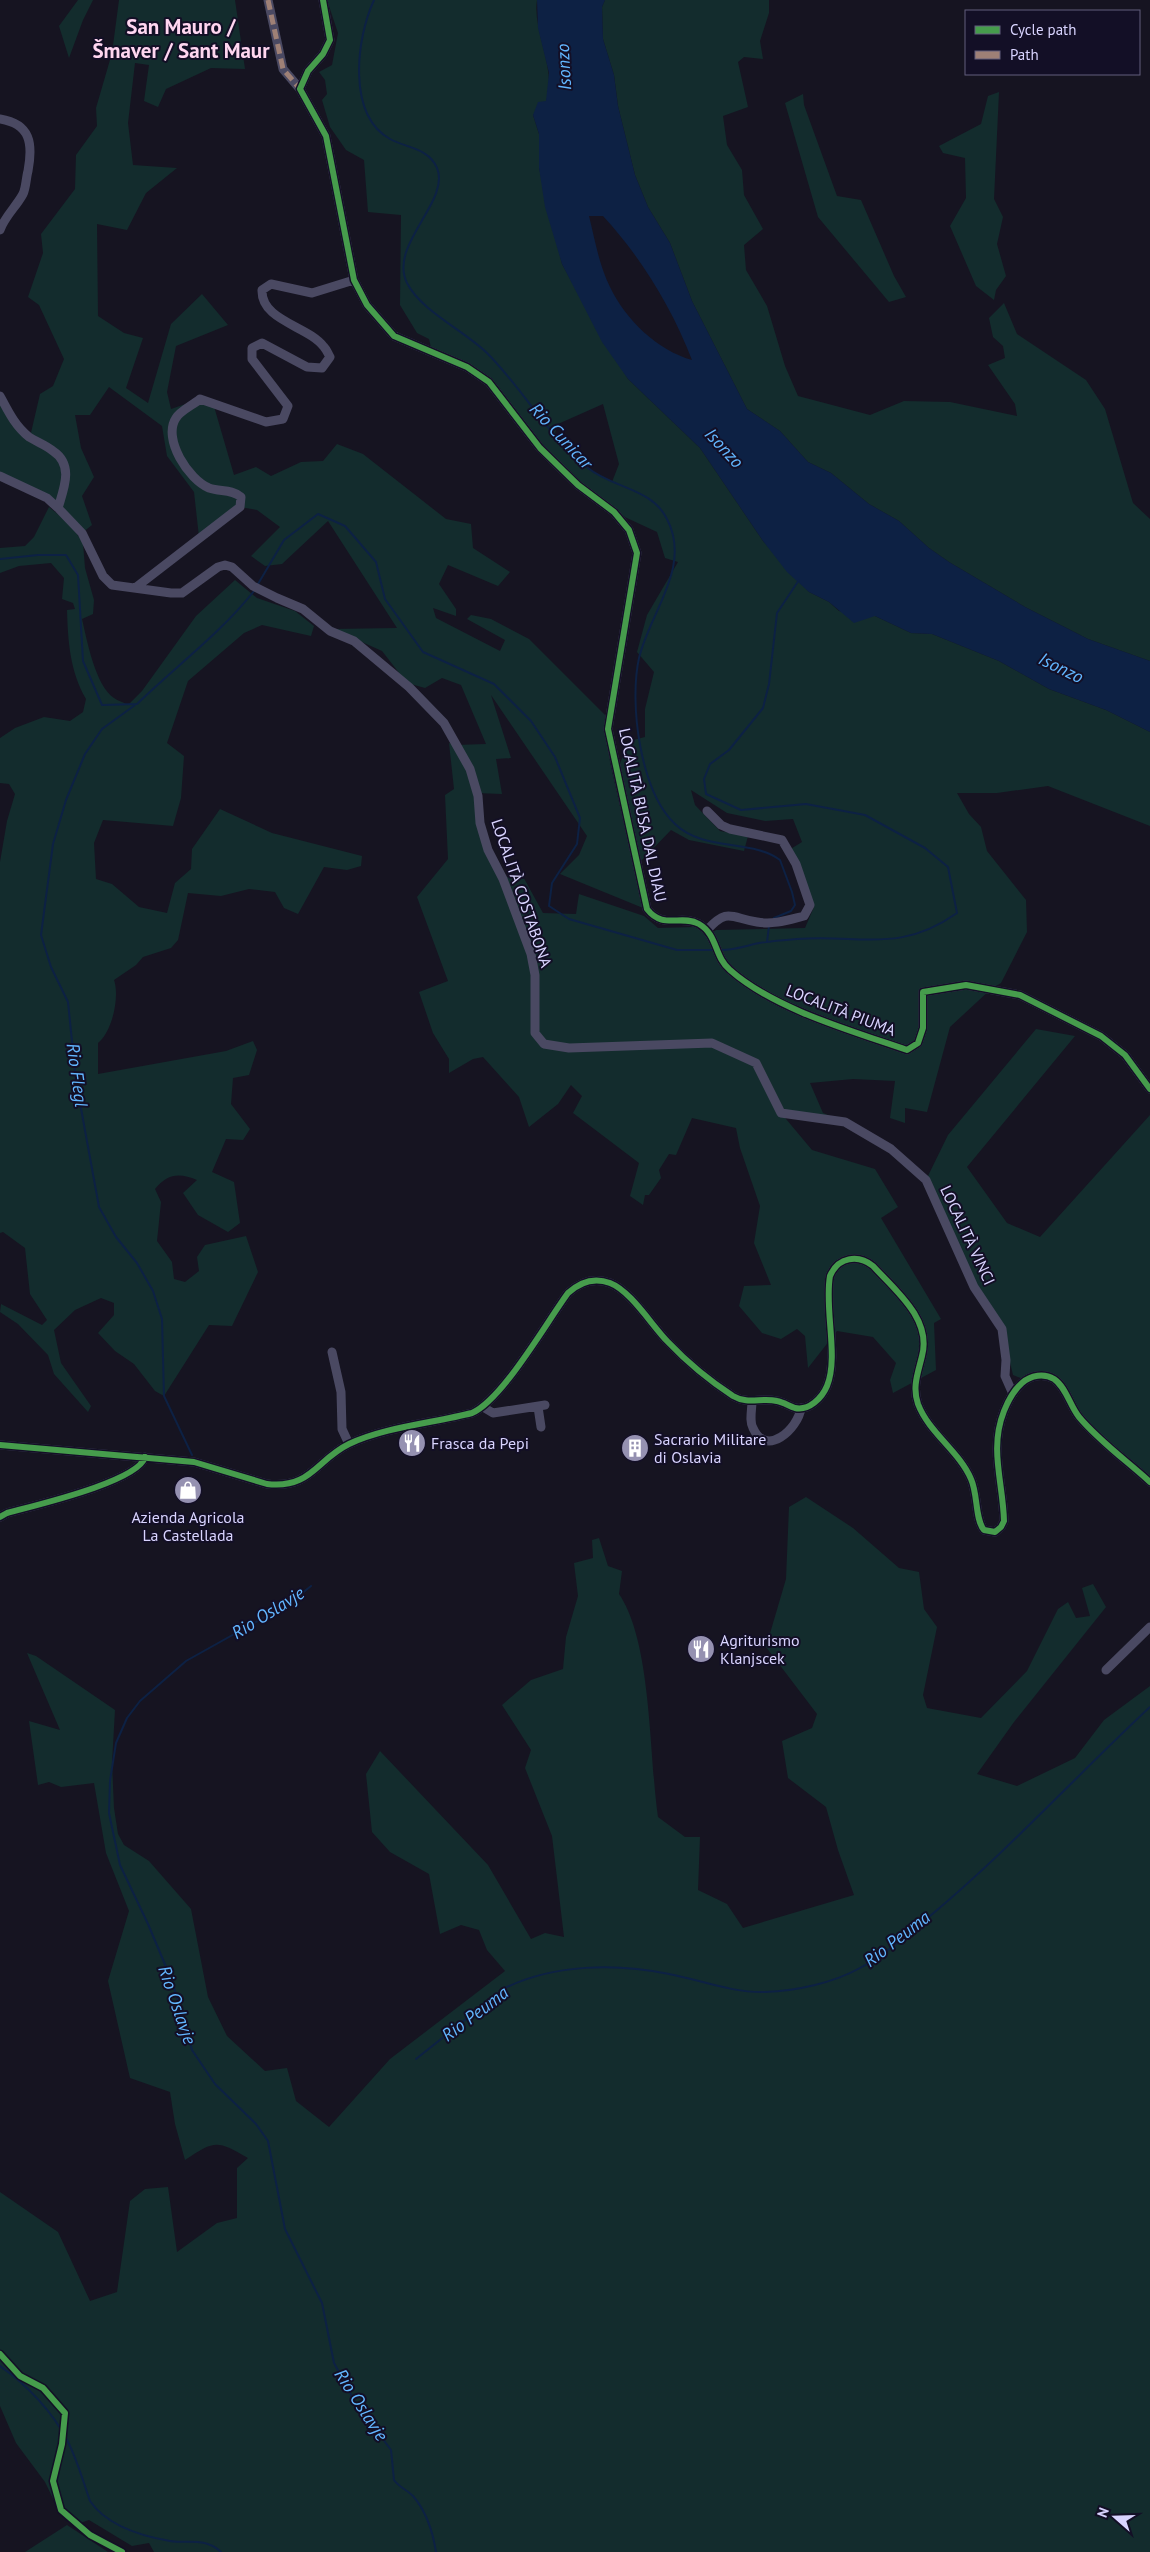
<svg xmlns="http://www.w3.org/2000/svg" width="1150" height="2552" font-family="'PT Sans',sans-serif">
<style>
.green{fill:#132c2d;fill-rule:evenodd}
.water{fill:#0d2144;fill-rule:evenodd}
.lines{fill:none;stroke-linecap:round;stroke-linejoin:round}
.stream{stroke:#0d2144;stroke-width:2}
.minor{stroke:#4a4962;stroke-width:9}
.quiet{stroke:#9e8076;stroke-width:5;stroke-dasharray:10 5;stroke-linecap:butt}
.cycleway-casing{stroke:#130f26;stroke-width:9}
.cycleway{stroke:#469c4c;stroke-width:6}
.labels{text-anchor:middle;stroke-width:4;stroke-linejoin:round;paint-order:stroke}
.street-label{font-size:16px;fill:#d9d4ff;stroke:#130f26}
.poi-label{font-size:16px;fill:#d9d4ff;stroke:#130f26;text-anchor:start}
.water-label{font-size:18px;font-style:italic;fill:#62b6ff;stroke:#130f26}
.district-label{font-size:21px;font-weight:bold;fill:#ffd6f0;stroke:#130f26}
</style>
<rect width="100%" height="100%" fill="#161421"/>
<path class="green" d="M 78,0 L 93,0 L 83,20 L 69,58 L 59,26 Z
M 119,0 L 235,0 L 245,69 L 211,68 L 166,89 L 158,107 L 144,101 L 149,65 L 135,63 L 128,123 L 133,165 L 177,168 L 146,193 L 127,230 L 97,224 L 98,316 L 124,333 L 143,338 L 126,388 L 148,403 L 171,324 L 202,294 L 228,325 L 176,346 L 167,392 L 171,409 L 200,399 L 213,403 L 234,475 L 256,467 L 271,476 L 301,462 L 323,461 L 337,444 L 363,454 L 446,519 L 471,524 L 473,548 L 510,572 L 498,586 L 448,565 L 439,584 L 456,609 L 456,616 L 433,608 L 436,618 L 500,651 L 505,640 L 467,619 L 471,615 L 491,619 L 529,639 L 606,716 L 610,762 L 643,908 L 560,874 L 579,855 L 587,836 L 491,695 L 511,758 L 496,759 L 502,794 L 476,793 C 476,833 480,845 503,879 L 520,871 L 543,913 L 576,914 L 579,894 L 644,916 L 658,928 L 695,927 L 709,935 L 716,930 L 805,928 L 814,907 L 800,866 L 789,850 L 802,842 L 793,819 L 765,821 L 727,813 L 691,790 L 695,805 L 720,831 L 748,836 L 744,851 L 689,840 L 671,830 L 641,861 L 619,766 L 629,741 L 645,737 L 645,709 L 654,672 L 637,652 L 647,615 L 678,562 L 665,558 L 657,532 L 614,512 L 578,485 L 489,382 L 432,352 L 429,339 L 417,333 L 400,305 L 401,215 L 368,212 L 364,160 L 346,150 L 330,127 L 322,100 L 327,94 L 325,80 L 319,72 L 332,65 L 338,33 L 327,0 L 537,0 C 532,31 558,72 546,101 C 543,106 536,111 533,115 L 539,134 L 539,168 L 562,264 L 580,297 L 628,379 L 700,448 L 763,541 L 809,592 L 829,602 L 839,611 L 875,616 L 911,633 L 932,634 L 999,661 L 1049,689 L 1106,710 L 1150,732 L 1150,826 L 1048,786 L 997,793 L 957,793 L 969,814 L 981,827 L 987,851 L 1026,900 L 1027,932 L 1001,983 L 991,989 L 950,1027 L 927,1112 L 905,1108 L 905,1123 L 890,1118 L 895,1081 L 853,1079 L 810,1083 L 823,1113 L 845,1122 L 781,1113 L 812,1150 L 875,1169 L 898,1207 L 881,1218 L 941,1319 L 934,1323 L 936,1370 L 893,1393 L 890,1380 L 896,1363 L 873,1337 L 837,1331 L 808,1368 L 805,1336 L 797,1329 L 781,1339 L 762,1333 L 739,1306 L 744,1286 L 771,1285 L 754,1243 L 760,1206 L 740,1148 L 736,1128 L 692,1118 L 676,1155 L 669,1154 L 659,1170 L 661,1178 L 649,1195 L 645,1195 L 643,1205 L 630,1196 L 639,1163 L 573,1113 L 582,1096 L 571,1085 L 558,1104 L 529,1127 L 519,1097 L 483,1057 L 473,1059 L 449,1073 L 449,1059 L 433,1033 L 419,992 L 448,981 L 417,897 L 448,859 L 445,795 L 454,789 L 449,743 L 456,745 L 486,744 L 461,685 L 442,678 L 425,688 L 407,683 L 382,651 L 333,629 L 397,628 L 328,521 L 282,564 L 265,566 L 251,556 L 280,527 L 257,510 L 240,507 L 199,537 L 194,492 L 167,456 L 162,426 L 109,387 L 90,415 L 75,415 L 81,448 L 94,477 L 82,496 L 92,525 L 82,533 L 58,508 L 0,476 L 0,396 L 30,437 L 40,394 L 53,386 L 64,359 L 39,305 L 28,297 L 43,253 L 41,234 L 75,189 L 76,155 L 97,126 L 96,108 L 112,53 ZM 603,404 L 619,464 L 612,482 L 590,470 L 555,433 L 558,424 Z
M 605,0 L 769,0 L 769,13 L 760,41 L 763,59 L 744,57 L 738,62 L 748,107 L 723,116 L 727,145 L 742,170 L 744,195 L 763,229 L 744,245 L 746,270 L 767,306 L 785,366 L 798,396 L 870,415 L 904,401 L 950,402 L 1017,416 L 1015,404 L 988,365 L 1005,358 L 1003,346 L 993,337 L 989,318 L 1004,303 L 1017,334 L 1086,380 L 1105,409 L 1133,503 L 1150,519 L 1150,661 L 1088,639 L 1025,607 L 949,562 L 929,548 L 899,521 L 869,504 L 831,473 L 808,462 L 780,431 L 747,409 L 692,301 L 670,243 L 648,207 L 635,175 L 618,106 L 614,75 L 603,39 L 602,7 Z
M 999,92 L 994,199 L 1003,217 L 997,244 L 1006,276 L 996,290 L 994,300 L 976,286 L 950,226 L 966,198 L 965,158 L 943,153 L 939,146 L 981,124 L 988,96 Z
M 803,94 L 804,105 L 837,196 L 861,200 L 894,276 L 906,297 L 889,302 L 818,217 L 785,103 Z
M 49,507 L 71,525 L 83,543 L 85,568 L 94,600 L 93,614 L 82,619 C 87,640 95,685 114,698 C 118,701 123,702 128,705 L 142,691 L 196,616 L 235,580 L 257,598 L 295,611 L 314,626 L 311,636 L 262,625 L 244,633 L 188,681 L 167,743 L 184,756 L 181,798 L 173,826 L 103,820 L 94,843 L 96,879 L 112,884 L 139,907 L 167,913 L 175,883 L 191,869 L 192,849 L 220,809 L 272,833 L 362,856 L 361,866 L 347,870 L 324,867 L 298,914 L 284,908 L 275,892 L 249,889 L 221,896 L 188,893 L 178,940 L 171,948 L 143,957 L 136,965 L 114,980 C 120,997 112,1032 98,1043 L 98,1074 L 226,1051 L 253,1041 L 257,1050 L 249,1075 L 233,1078 L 231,1104 L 250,1129 L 243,1140 L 226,1139 L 212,1172 L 234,1182 L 240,1223 L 228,1232 L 198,1215 L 183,1193 L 197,1180 C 179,1172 167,1174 155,1189 L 161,1202 L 157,1241 L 172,1262 L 174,1279 L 185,1282 L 199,1271 L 197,1257 L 205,1245 L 246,1236 L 258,1272 L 232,1326 L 209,1325 L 164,1396 L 155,1391 L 134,1364 L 115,1351 L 98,1333 L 114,1315 L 114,1303 L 101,1298 L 75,1310 L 54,1330 L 61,1363 L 91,1406 L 88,1412 L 54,1374 L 48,1355 L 18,1324 L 0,1312 L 1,1304 L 42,1325 L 47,1320 L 30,1294 L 25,1248 L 3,1232 L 0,1233 L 0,862 L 7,821 L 15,794 L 9,784 L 0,783 L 0,738 L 15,728 L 44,717 L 70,721 L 83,712 L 86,699 C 70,671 68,642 67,610 L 75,609 L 73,603 L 62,599 L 64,578 L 51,563 L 19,566 L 0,573 L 0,548 L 25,546 L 34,537 Z
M 1036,1029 L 1075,1036 L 967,1167 L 1007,1223 L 1040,1237 L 1150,1115 L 1150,1482 L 1087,1425 L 1054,1379 L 1026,1380 L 1013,1375 L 1002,1329 L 984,1304 L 926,1180 L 948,1135 Z
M 806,1497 L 853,1528 L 899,1568 L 919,1572 L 924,1609 L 937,1627 L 923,1695 L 927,1708 L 981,1718 L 1027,1671 L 1058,1609 L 1068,1602 L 1076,1618 L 1090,1616 L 1082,1588 L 1093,1584 L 1106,1607 L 1014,1722 L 977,1774 L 1017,1786 L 1075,1758 L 1104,1720 L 1150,1686 L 1150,2552 L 154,2552 L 149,2543 L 132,2546 L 89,2520 L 74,2525 L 61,2515 L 45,2482 L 16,2443 L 0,2406 L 0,2192 L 58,2232 L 90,2301 L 117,2292 L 130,2201 L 145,2189 L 168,2187 L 177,2252 L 217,2223 L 237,2218 L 237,2168 L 248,2158 C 217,2140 215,2140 185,2160 L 175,2124 L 170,2092 L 130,2078 L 108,1981 L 129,1911 L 106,1853 L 94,1783 L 61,1787 L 49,1782 L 38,1785 L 29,1721 L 60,1730 L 27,1653 L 36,1656 L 115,1710 L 112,1763 L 114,1808 L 118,1834 L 124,1845 L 149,1861 L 191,1909 L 208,1997 L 227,2036 L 265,2071 L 287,2068 L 296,2101 L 329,2127 L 390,2059 L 505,1971 L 487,1950 L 479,1930 L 461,1925 L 440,1934 L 429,1874 L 390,1852 L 372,1832 L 366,1774 L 380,1751 L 488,1865 L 531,1939 L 545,1933 L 564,1937 L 552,1836 L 525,1768 L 531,1750 L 502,1705 L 531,1680 L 563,1669 L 566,1637 L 578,1596 L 574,1563 L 593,1558 L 592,1540 L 599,1538 L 608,1566 L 622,1571 L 619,1594 C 652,1642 649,1756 658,1817 L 685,1837 L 700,1837 L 698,1890 L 727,1904 L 743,1928 L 854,1895 L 838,1850 L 826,1807 L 788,1778 L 782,1741 L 812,1728 L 817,1714 L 766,1647 L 786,1579 L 789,1507 Z
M 67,2525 L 108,2552 L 25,2552 Z"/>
<path class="water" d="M 537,0 L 605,0 L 602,7 L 603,39 L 614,75 L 618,106 L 635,175 L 648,207 L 670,243 L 692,301 L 747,409 L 780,431 L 808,462 L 831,473 L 869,504 L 899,521 L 929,548 L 949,562 L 1025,607 L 1088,639 L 1150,661 L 1150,732 L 1106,710 L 1049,689 L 999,661 L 932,634 L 911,633 L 875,616 L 854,623 L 829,602 L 809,592 L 787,572 L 763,541 L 700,448 L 628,379 L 602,342 L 562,264 L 545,207 L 539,168 L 539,134 L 533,115 L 538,102 L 546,101 L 549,73 L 538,28 ZM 589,216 L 603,216 C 641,257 672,308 692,360 C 657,350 626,320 610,287 C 599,265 595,240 589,216 Z"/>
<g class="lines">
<path class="stream" d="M 374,0 C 356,39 347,115 390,139 C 406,148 429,148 437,168 C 451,201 388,245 407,283 C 421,311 465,331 487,353 C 523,389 548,436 588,468 C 612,488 652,488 667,519 C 692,567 650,612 639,658 C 629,703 640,791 675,824 C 704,852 752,839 780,860 L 792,892 L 795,905 L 791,911 L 774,918
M 0,559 L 38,555 L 66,555 L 78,575 L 83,661 L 102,705 L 137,704 C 176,666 220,634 254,591
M 258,584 L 284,540 L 318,514 L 345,526 L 376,562 L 385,599 L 423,652 L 494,684 L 531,721 L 555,757 L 580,818 L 577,844 L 552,883 L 549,906 L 569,919 L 677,950 L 714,950
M 135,705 L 102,729 L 85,754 L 66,800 L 53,844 L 41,935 L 51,967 L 68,1002 L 76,1081 L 99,1207 L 116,1237 L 137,1263 L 153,1291 L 162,1319 L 164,1396 L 192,1455
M 767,942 L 769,926
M 721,950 C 735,950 745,946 759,943 C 771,941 784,940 797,939 C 861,934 899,954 957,913 L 948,867 L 925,848 L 865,815 L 806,804 L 741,810 L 706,794 L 704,779 L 710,764 L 729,750 L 763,708 L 769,684 L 777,613 L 799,580
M 311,1586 L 290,1603 L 186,1661 L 140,1701 L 127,1718 L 116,1743 L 110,1781 L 109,1813 L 120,1865 L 148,1924 L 172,1981 L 192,2050 L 215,2084 L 256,2124 L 268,2141 L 285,2229 L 322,2303 L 334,2363 L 354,2400 L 391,2450 L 394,2480 C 399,2487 407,2490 413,2496 C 426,2511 433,2533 436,2552
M 416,2059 L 505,1988 C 554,1964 616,1963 669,1974 C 701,1980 732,1993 765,1992 C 796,1991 833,1983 860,1968 C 886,1954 908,1934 930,1916 C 1008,1851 1076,1776 1150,1707
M 0,2366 C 26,2384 52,2411 67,2440 C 77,2459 83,2481 90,2501 C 107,2526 141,2536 170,2541 C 189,2544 205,2537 221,2552"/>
<path class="minor" d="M 268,0 L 283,69 L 300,89
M 323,0 L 330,40 L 323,54 L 308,71 L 300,89 L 326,136 L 354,280 L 367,305 L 394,336 L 467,367 L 489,382 L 540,448 L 578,485 L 614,512 L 629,530 L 637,553 L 608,729 L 647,909 C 663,930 681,914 699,924 C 718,935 714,957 730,970 C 774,1009 852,1031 907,1050 L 918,1043 L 923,1028 L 923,992 L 966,985 L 1020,995 L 1101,1036 L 1125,1055 L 1150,1089
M 0,119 C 31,124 33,144 28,171 C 26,178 26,188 23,194 C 16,207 5,216 0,230
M 0,396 C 8,411 15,426 29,437 C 37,442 46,445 53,451 C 74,465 64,488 58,508
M 0,476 L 47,498 L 58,508 L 82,533 L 103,576 L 112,585 L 171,593 L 182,593 L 218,567 L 225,565 L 232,567 L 253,586 L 277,598 L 303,609 L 330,631 L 354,641 L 409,687 L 444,723 L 470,769 L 478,796 L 480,823 L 488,850 L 503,879 L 531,954 L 535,975 L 535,1033 L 544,1044 L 569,1048 L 712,1043 L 756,1063 L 781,1113 L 845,1122 L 891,1149 L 926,1180 L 974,1287 L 1002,1329 L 1006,1360 L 1005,1376 L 1013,1394
M 135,588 L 240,507 L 241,497 C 231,489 221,492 209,488 C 189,480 162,439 176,418 C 180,411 193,405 200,399 L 266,422 L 283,419 L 288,406 L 252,359 L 252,348 L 262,343 L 307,367 L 322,368 L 330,357 C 328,354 327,350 324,347 C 309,326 261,321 262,290 L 271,284 L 312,293 L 354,280
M 707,811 L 721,825 L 730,829 L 782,840 L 796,864 L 810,905 L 804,916 C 788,920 773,925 757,922 C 731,918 728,907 707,930
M 332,1352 L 341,1392 L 342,1429 L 349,1444
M 752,1401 C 752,1410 749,1421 753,1428 C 766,1458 798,1429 801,1408
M 483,1407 L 493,1413 L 545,1405
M 538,1407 L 541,1427
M 0,1445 L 194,1462 L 267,1484 C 311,1489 316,1460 349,1444 C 385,1427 433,1423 472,1413 C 503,1399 546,1323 568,1293 C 580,1282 594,1277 610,1283 C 631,1291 652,1326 668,1342 C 687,1362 710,1381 733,1396 C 748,1405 762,1397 777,1401 C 783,1402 789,1406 795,1408 C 809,1411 822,1398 827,1386 C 839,1357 824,1308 830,1276 C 838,1257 858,1254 873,1266 C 895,1290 932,1319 922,1356 C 918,1373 912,1387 918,1404 C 929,1433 959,1451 971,1479 C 978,1494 975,1520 984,1530 L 995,1532 L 1001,1527 L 1004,1521 C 1003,1482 989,1449 1004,1411 C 1008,1401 1014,1390 1022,1383 C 1031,1375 1044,1373 1054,1379 C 1066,1387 1070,1406 1079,1417 C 1099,1441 1127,1461 1150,1482
M 0,1517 L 7,1513 C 32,1506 138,1482 145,1457
M 1106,1670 L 1150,1627"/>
<path class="quiet" d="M 268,0 L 283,69 L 300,89"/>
<g class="cycleway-casing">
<path id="cycleway" d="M 323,0 L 330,40 L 323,54 L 308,71 L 300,89 L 326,136 L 354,280 L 367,305 L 394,336 L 467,367 L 489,382 L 540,448 L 578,485 L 614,512 L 629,530 L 637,553 L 608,729 L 647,909 C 663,930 681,914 699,924 C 718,935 714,957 730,970 C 774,1009 852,1031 907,1050 L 918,1043 L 923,1028 L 923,992 L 966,985 L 1020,995 L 1101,1036 L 1125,1055 L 1150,1089
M 0,1445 L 194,1462 L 267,1484 C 311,1489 316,1460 349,1444 C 385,1427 433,1423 472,1413 C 503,1399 546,1323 568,1293 C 580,1282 594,1277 610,1283 C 631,1291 652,1326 668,1342 C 687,1362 710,1381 733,1396 C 748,1405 762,1397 777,1401 C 783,1402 789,1406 795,1408 C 809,1411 822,1398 827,1386 C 839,1357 824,1308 830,1276 C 838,1257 858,1254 873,1266 C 895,1290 932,1319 922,1356 C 918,1373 912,1387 918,1404 C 929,1433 959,1451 971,1479 C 978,1494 975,1520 984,1530 L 995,1532 L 1001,1527 L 1004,1521 C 1003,1482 989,1449 1004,1411 C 1008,1401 1014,1390 1022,1383 C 1031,1375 1044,1373 1054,1379 C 1066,1387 1070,1406 1079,1417 C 1099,1441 1127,1461 1150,1482
M 0,1517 L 7,1513 C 32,1506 138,1482 145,1457
M 0,2354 L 20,2376 L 43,2388 L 65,2413 L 62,2444 L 53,2481 L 61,2510 L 90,2535 L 122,2552"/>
</g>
<use href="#cycleway" class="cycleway"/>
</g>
<defs>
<g id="restaurant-disc" transform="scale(1.4375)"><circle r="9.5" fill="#9591b1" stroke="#130f26"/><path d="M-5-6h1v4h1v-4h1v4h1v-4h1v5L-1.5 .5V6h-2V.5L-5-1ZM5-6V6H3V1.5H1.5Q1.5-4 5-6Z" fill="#fff"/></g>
<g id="building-disc" transform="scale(1.4375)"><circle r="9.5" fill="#9591b1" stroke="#130f26"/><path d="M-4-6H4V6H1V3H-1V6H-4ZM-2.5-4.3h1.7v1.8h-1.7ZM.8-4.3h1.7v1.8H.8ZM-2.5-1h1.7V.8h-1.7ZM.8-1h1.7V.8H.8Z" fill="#fff"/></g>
<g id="shop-disc" transform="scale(1.4375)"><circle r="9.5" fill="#9591b1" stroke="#130f26"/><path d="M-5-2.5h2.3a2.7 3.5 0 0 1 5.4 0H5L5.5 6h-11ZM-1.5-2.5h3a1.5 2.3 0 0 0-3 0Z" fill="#fff"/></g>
</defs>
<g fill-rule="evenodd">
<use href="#restaurant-disc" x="412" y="1443"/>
<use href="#building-disc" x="635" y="1448"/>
<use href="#shop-disc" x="188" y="1490"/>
<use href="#restaurant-disc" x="701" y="1649"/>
</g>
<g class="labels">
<g class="street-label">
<text transform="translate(643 815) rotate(78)" y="6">LOCALITÀ BUSA DAL DIAU</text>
<text transform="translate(522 893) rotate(71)" y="6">LOCALITÀ COSTABONA</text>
<text transform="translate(841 1010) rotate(21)" y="6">LOCALITÀ PIUMA</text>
<text transform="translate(968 1235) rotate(65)" y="6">LOCALITÀ VINCI</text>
</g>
<g class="poi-label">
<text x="654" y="1445">Sacrario Militare<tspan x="654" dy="18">di Oslavia</tspan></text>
<text x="431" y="1449">Frasca da Pepi</text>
<text x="188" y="1523" text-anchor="middle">Azienda Agricola<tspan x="188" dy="18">La Castellada</tspan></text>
<text x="720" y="1646">Agriturismo<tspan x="720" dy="18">Klanjscek</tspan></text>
</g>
<g class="water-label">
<text transform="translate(564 67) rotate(-93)" y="6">Isonzo</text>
<text transform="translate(561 436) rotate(47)" y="6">Rio Cunicar</text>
<text transform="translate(724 448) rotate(47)" y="6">Isonzo</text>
<text transform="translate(1061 668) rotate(26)" y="6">Isonzo</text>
<text transform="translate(77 1075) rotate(82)" y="6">Rio Flegl</text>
<text transform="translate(268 1613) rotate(-32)" y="6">Rio Oslavje</text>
<text transform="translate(897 1939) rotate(-38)" y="6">Rio Peuma</text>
<text transform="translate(177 2005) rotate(71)" y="6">Rio Oslavje</text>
<text transform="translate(475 2014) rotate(-37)" y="6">Rio Peuma</text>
<text transform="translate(361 2405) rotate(57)" y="6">Rio Oslavje</text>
</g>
<g class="district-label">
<text x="181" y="34">San Mauro /<tspan x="181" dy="24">Šmaver / Sant Maur</tspan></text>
</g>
</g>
<rect x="965" y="10" width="175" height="65" fill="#130f26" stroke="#625e7d"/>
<rect x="975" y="26" width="25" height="8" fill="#469c4c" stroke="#625e7d"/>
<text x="1010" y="35" font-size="15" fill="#d9d4ff">Cycle path</text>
<rect x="975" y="51" width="25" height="8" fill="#9e8076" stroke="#625e7d"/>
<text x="1010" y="60" font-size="15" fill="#d9d4ff">Path</text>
<g transform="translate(1115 2517) rotate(290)" stroke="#130f26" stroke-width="4" paint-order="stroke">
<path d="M0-4L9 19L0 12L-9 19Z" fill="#d9d4ff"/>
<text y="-8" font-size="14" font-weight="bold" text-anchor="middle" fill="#d9d4ff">N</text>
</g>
</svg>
